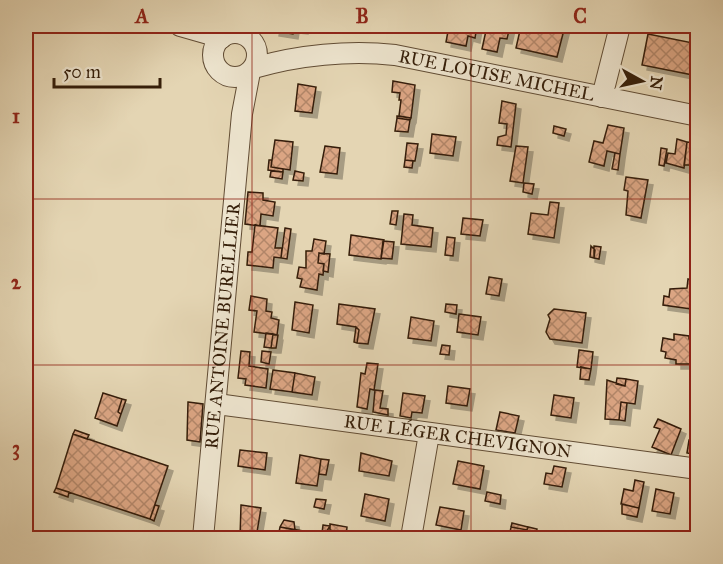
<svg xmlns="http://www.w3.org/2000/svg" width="723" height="564" font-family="'IM FELL Great Primer',serif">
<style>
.building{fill:url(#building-cross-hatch);stroke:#351e09;stroke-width:1.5;filter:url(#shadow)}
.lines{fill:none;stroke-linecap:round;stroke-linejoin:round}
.minor-casing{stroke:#614c34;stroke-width:22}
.minor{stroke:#ede4ce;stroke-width:20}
.grid{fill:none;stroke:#8f2418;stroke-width:1.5;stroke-opacity:0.55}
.labels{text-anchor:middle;stroke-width:4.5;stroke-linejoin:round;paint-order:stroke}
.street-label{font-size:18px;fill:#351e09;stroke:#ede4ce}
.neatline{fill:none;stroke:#8f2418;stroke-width:2}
.grid-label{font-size:20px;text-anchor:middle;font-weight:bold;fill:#8f2418}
</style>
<defs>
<pattern id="building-cross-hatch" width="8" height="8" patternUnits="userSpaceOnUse" patternTransform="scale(1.5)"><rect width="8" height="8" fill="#dba583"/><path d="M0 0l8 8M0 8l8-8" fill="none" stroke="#b28669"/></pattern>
<filter id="shadow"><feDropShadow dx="5" dy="5" stdDeviation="0" flood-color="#0004"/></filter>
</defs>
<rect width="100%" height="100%" fill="#e4d5b3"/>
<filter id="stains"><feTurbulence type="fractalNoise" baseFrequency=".00333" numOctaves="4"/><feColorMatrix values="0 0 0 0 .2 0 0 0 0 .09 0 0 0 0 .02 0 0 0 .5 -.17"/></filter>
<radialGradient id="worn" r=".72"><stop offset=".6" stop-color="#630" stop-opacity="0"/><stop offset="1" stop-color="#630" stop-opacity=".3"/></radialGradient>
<path class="building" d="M 275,26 L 303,26 L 303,29 L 294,28 L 293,34 L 274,31 Z
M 449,26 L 477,26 L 475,38 L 468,36 L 466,46 L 446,42 Z
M 487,26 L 510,26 L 507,39 L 500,38 L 497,52 L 482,49 Z
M 521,26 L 565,26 L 557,57 L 516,48 Z
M 648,34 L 698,44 L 698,76 L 642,65 Z
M 393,81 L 415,85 L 411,118 L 399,116 L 401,100 L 399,100 L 400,93 L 392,92 Z
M 298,84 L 316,87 L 312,113 L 295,111 Z
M 502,101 L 516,104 L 511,147 L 497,145 L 498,137 L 506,135 L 507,124 L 499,123 Z
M 397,116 L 411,118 L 410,120 L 397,118 Z
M 397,118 L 410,120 L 408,132 L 395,131 Z
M 608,125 L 624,128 L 620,154 L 607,151 L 604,166 L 589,162 L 594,141 L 603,143 Z
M 554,126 L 566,129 L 564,136 L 553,133 Z
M 432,134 L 456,137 L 453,156 L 430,153 Z
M 677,139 L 687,142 L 684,168 L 666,163 L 668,153 L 675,154 Z
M 275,140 L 293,142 L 290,170 L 271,167 Z
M 687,142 L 694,143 L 691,165 L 684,165 Z
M 407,143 L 418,144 L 415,161 L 405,160 Z
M 325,146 L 340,148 L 337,174 L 320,172 Z
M 516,146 L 528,147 L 523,183 L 510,181 Z
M 661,148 L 667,149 L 664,166 L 659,165 Z
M 615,153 L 620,154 L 618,170 L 612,169 Z
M 269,160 L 272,160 L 271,167 L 283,169 L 283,172 L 268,170 Z
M 405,160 L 413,161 L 412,168 L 404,167 Z
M 271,171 L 283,172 L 282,179 L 270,177 Z
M 295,171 L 304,173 L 303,181 L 293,180 Z
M 626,177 L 648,180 L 641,218 L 626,215 L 628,191 L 624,190 Z
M 524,183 L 534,184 L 532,194 L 523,192 Z
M 248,192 L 263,193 L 263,200 L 275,202 L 273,216 L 261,214 L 260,226 L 245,224 Z
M 550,202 L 559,203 L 554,238 L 528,234 L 531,213 L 548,215 Z
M 392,211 L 398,211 L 396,225 L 390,224 Z
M 404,214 L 413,215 L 412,225 L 433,228 L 431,247 L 401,244 Z
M 463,218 L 483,220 L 480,236 L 461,234 Z
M 255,225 L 278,228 L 275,248 L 282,248 L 281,258 L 274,257 L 273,268 L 247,265 L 248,252 L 252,252 Z
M 285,228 L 291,229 L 287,259 L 281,258 Z
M 351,235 L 384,240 L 381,259 L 349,255 Z
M 447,237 L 455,238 L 453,256 L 445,255 Z
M 314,239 L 326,241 L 324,254 L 319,253 L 318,263 L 324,264 L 323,275 L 319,274 L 317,290 L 300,287 L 302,279 L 297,278 L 299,267 L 306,268 L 306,251 L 312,251 Z
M 383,241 L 394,242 L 392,259 L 381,258 Z
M 591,246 L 595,250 L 594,258 L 590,257 Z
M 594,246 L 601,247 L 599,259 L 594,258 Z
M 319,253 L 330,254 L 328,272 L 323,271 L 324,264 L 318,263 Z
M 489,277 L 502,279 L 499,296 L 486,294 Z
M 688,279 L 698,281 L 698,310 L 663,305 L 664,296 L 669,297 L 670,289 L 687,288 Z
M 251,296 L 267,299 L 266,311 L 272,312 L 271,318 L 279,320 L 277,335 L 254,332 L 257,311 L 249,310 Z
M 295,302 L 313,305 L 309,333 L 292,330 Z
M 339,304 L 375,309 L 368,344 L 357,343 L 359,330 L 356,327 L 337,324 Z
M 446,304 L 457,305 L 456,314 L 445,312 Z
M 554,309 L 586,313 L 582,343 L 550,339 L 546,332 L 550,319 L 548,315 Z
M 459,314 L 481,317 L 478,335 L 457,332 Z
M 411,317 L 434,321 L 431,341 L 408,338 Z
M 356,327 L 359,330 L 357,343 L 354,342 Z
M 266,333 L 273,334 L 271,348 L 264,347 Z
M 273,334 L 278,335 L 276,348 L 271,348 Z
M 674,334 L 689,336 L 689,339 L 698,342 L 698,364 L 676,364 L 676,360 L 665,358 L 666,352 L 661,351 L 663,338 L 674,340 Z
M 442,345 L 450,346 L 449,355 L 440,354 Z
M 579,350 L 593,352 L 591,369 L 577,367 Z
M 241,351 L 250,352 L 249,366 L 268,369 L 266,388 L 245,385 L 246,379 L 238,378 Z
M 262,351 L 271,352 L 269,364 L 261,362 Z
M 367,363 L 378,364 L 374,390 L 370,389 L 367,409 L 357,407 L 361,373 L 365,374 Z
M 581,367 L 591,369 L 589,380 L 580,379 Z
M 273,370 L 295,373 L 292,392 L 270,389 Z
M 295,373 L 315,377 L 312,395 L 292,392 Z
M 617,378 L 626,379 L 625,386 L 616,384 Z
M 626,379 L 638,381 L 635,404 L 621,402 L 619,420 L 605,419 L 607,380 L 625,386 Z
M 448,386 L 470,389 L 467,406 L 446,403 Z
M 375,390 L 383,391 L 380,408 L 388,409 L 388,415 L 373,412 Z
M 103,393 L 122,399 L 118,412 L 121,414 L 117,426 L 95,418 Z
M 403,393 L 425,396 L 422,413 L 412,412 L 411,418 L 400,416 Z
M 554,395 L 574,398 L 571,418 L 551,415 Z
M 122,399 L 126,400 L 121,414 L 118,412 Z
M 694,400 L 698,401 L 698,409 L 693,409 Z
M 188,402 L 203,404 L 200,442 L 187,440 Z
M 621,402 L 627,403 L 625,421 L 619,420 Z
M 500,412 L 519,416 L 515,433 L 496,430 Z
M 658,419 L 681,429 L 671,455 L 652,447 L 660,429 L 654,427 Z
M 75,430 L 89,435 L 87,439 L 73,434 Z
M 73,434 L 168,466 L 150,519 L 56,488 Z
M 689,440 L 698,441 L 698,455 L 687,453 Z
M 240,450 L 267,453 L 265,470 L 238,466 Z
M 361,453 L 392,461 L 389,476 L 359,471 Z
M 300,455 L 321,459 L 317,486 L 296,483 Z
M 321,459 L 329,460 L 326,475 L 319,474 Z
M 458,461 L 484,466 L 480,489 L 453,484 Z
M 554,466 L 566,468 L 562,487 L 544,484 L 546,473 L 552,474 Z
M 635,480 L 644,482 L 639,508 L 621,504 L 624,489 L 633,491 Z
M 56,488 L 69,492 L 68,497 L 54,492 Z
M 656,489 L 674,493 L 670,514 L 652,511 Z
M 487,492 L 501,495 L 500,504 L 485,501 Z
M 365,494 L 389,499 L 385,521 L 361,516 Z
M 316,499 L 326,500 L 324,509 L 314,507 Z
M 622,504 L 639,508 L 637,517 L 622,514 Z
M 155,505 L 159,506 L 154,521 L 150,519 Z
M 241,505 L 261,508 L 256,538 L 240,538 Z
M 697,505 L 698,538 L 690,538 Z
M 440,507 L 464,511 L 461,530 L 436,525 Z
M 284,520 L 294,522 L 295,530 L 280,527 Z
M 512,523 L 528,527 L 527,530 L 511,527 Z
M 330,524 L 347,527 L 346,537 L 334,535 L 334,531 L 330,530 Z
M 323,525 L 330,526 L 325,534 L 322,533 Z
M 280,527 L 310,532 L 309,538 L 278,537 Z
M 511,527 L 527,530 L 528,527 L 537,529 L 535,538 L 509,538 Z"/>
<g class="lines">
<g class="minor-casing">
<g id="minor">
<path d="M 180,26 L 222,38"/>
<circle cx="235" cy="55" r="22"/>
<path id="s1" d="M 254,68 C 298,55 349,50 395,55 L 698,116"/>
<path d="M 602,97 L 620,26"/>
<path id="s2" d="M 217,404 L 698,469"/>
<path id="s3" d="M 203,538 L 242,114 L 250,72"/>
<path d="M 411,538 L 429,434"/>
</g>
</g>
<use href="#minor" class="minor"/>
</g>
<path class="grid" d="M 252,26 L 252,538M 471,26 L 471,538M 26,199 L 698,199M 26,365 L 698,365"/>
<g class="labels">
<g class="street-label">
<text dy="6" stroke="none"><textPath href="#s1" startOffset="246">RUE LOUISE MICHEL</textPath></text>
<text dy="6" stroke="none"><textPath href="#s3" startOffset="213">RUE ANTOINE BURELLIER</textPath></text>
<text dy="6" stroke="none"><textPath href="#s2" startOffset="243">RUE LÉGER CHEVIGNON</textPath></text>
</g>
</g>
<rect width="723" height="564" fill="none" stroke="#e4d5b3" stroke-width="66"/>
<g transform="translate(642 81) rotate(98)" stroke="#ede4ce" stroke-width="4.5" paint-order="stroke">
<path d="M0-4.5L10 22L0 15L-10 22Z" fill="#351e09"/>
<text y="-9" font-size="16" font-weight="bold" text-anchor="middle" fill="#351e09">N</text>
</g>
<path d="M54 78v9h106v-9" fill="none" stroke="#351e09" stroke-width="3"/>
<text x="63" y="78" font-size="18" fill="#351e09" stroke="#ede4ce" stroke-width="4.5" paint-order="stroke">50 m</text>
<rect x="33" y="33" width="657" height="498" class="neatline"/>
<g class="grid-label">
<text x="142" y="23">A</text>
<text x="362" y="23">B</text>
<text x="580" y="23">C</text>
<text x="16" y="123">1</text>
<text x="16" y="289">2</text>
<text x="16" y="455">3</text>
</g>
<rect width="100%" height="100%" filter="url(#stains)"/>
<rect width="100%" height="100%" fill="url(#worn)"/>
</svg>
